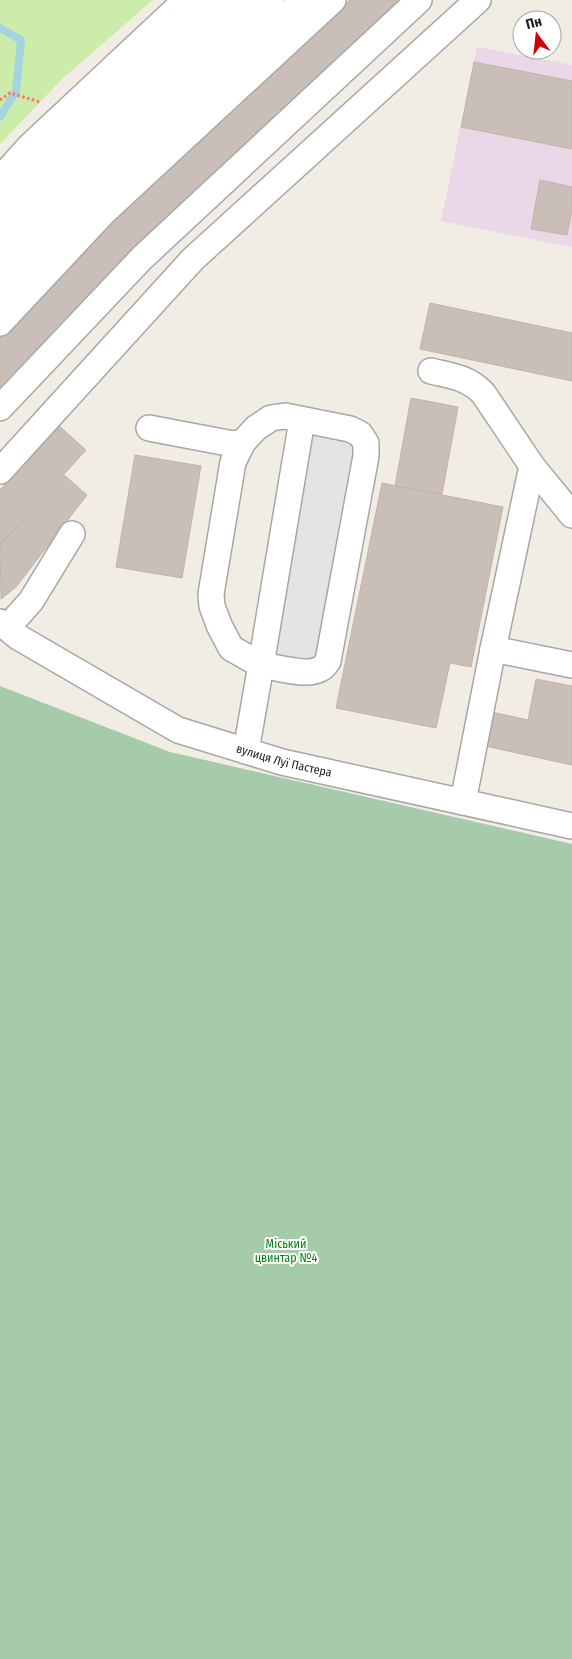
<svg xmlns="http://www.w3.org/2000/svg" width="572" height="1659" font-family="'Fira Sans Condensed',sans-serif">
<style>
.industrial{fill:#ead7e7}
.grass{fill:#cceda9}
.cemetery{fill:#a5cbaa}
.parking{fill:#e4e4e4}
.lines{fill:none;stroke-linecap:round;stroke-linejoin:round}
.stream{stroke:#a4d4e0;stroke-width:8}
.building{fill:#c9bfb8;stroke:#c3b3a7}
.minor-casing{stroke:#a7a7a7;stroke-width:28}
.path{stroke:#ff7468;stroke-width:3;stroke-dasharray:2.5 2.5;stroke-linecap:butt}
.minor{stroke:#fff;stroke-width:25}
.labels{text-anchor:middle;stroke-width:4;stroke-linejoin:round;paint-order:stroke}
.street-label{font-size:12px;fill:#202020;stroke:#fff}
.park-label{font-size:12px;fill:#06850d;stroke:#fff}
</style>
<rect width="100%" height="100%" fill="#f1ede5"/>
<path class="industrial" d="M 477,47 L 572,65 L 572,247 L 441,221 Z"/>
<path class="grass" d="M 0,0 L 153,0 L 63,78 L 0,144 Z"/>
<path class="cemetery" d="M 0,686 L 170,752 L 572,844 L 572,1659 L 0,1659 Z"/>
<path class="parking" d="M 302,420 L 360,434 L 328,661 L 261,665 Z"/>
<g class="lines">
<path class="stream" d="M 0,28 L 21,40 L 16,91 L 0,117"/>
</g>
<path class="building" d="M 350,0 L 401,0 L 130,251 L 0,390 L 0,338 L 106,226 Z
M 474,62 L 572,81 L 572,149 L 461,127 Z
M 540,180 L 572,187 L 572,210 L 567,235 L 531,229 Z
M 430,303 L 572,333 L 572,381 L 420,349 Z
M 411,398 L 458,407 L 442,494 L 395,486 Z
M 58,425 L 86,450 L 0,545 L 0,490 Z
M 135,455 L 201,466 L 182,578 L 116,567 Z
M 64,475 L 87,495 L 16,587 L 1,599 L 0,545 Z
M 382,483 L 503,507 L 471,667 L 450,663 L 436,728 L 336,708 Z
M 536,679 L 572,686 L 572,765 L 485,746 L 492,712 L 528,720 Z"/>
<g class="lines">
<g class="minor-casing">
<g id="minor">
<path d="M 0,179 L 30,146 L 186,0"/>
<path d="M 0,208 L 46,158 L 215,0"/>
<path d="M 0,237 L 60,173 L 244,0"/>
<path d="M 0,264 L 76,184 L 271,0"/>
<path d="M 0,293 L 90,197 L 303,0"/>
<path d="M 0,323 L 104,212 L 333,0"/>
<path d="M 431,371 C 452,376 467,377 483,393 L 532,466 L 493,649 L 463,802"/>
<path d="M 0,408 L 142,258 L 419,0"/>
<path d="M 149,428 L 233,444 L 243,442"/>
<path d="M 532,466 L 572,515"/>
<path d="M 0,471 L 193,259 L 478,0"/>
<path id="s1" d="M 0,622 L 18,637 L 178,730 L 282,762 L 572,826"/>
<path d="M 7,628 L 31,601 L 72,534"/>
<path d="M 493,649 L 572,665"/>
<path d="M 246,751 L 261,665 C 276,667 306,677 320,669 C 323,668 326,664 328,661 L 366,456 L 366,443 L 360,434 L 350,429 L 285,416 L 271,418 L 256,428 L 243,442 L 233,462 L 211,594 L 212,606 L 219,625 L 231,648 L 261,665 L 302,420"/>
</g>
</g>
<path class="path" d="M 0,100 L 10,93 L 40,102"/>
<use href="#minor" class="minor"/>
</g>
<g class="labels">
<g class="street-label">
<text dy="4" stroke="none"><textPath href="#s1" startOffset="319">вулиця Луї Пастера</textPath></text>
</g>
<g class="park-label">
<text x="286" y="1248">Міський<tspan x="286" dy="14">цвинтар №4</tspan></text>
</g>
</g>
<g transform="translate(537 35) rotate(345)"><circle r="24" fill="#ffffff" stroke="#a6a6a6"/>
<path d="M0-4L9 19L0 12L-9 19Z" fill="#cf0006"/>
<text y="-8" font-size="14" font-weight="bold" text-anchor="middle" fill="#202020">Пн</text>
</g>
</svg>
